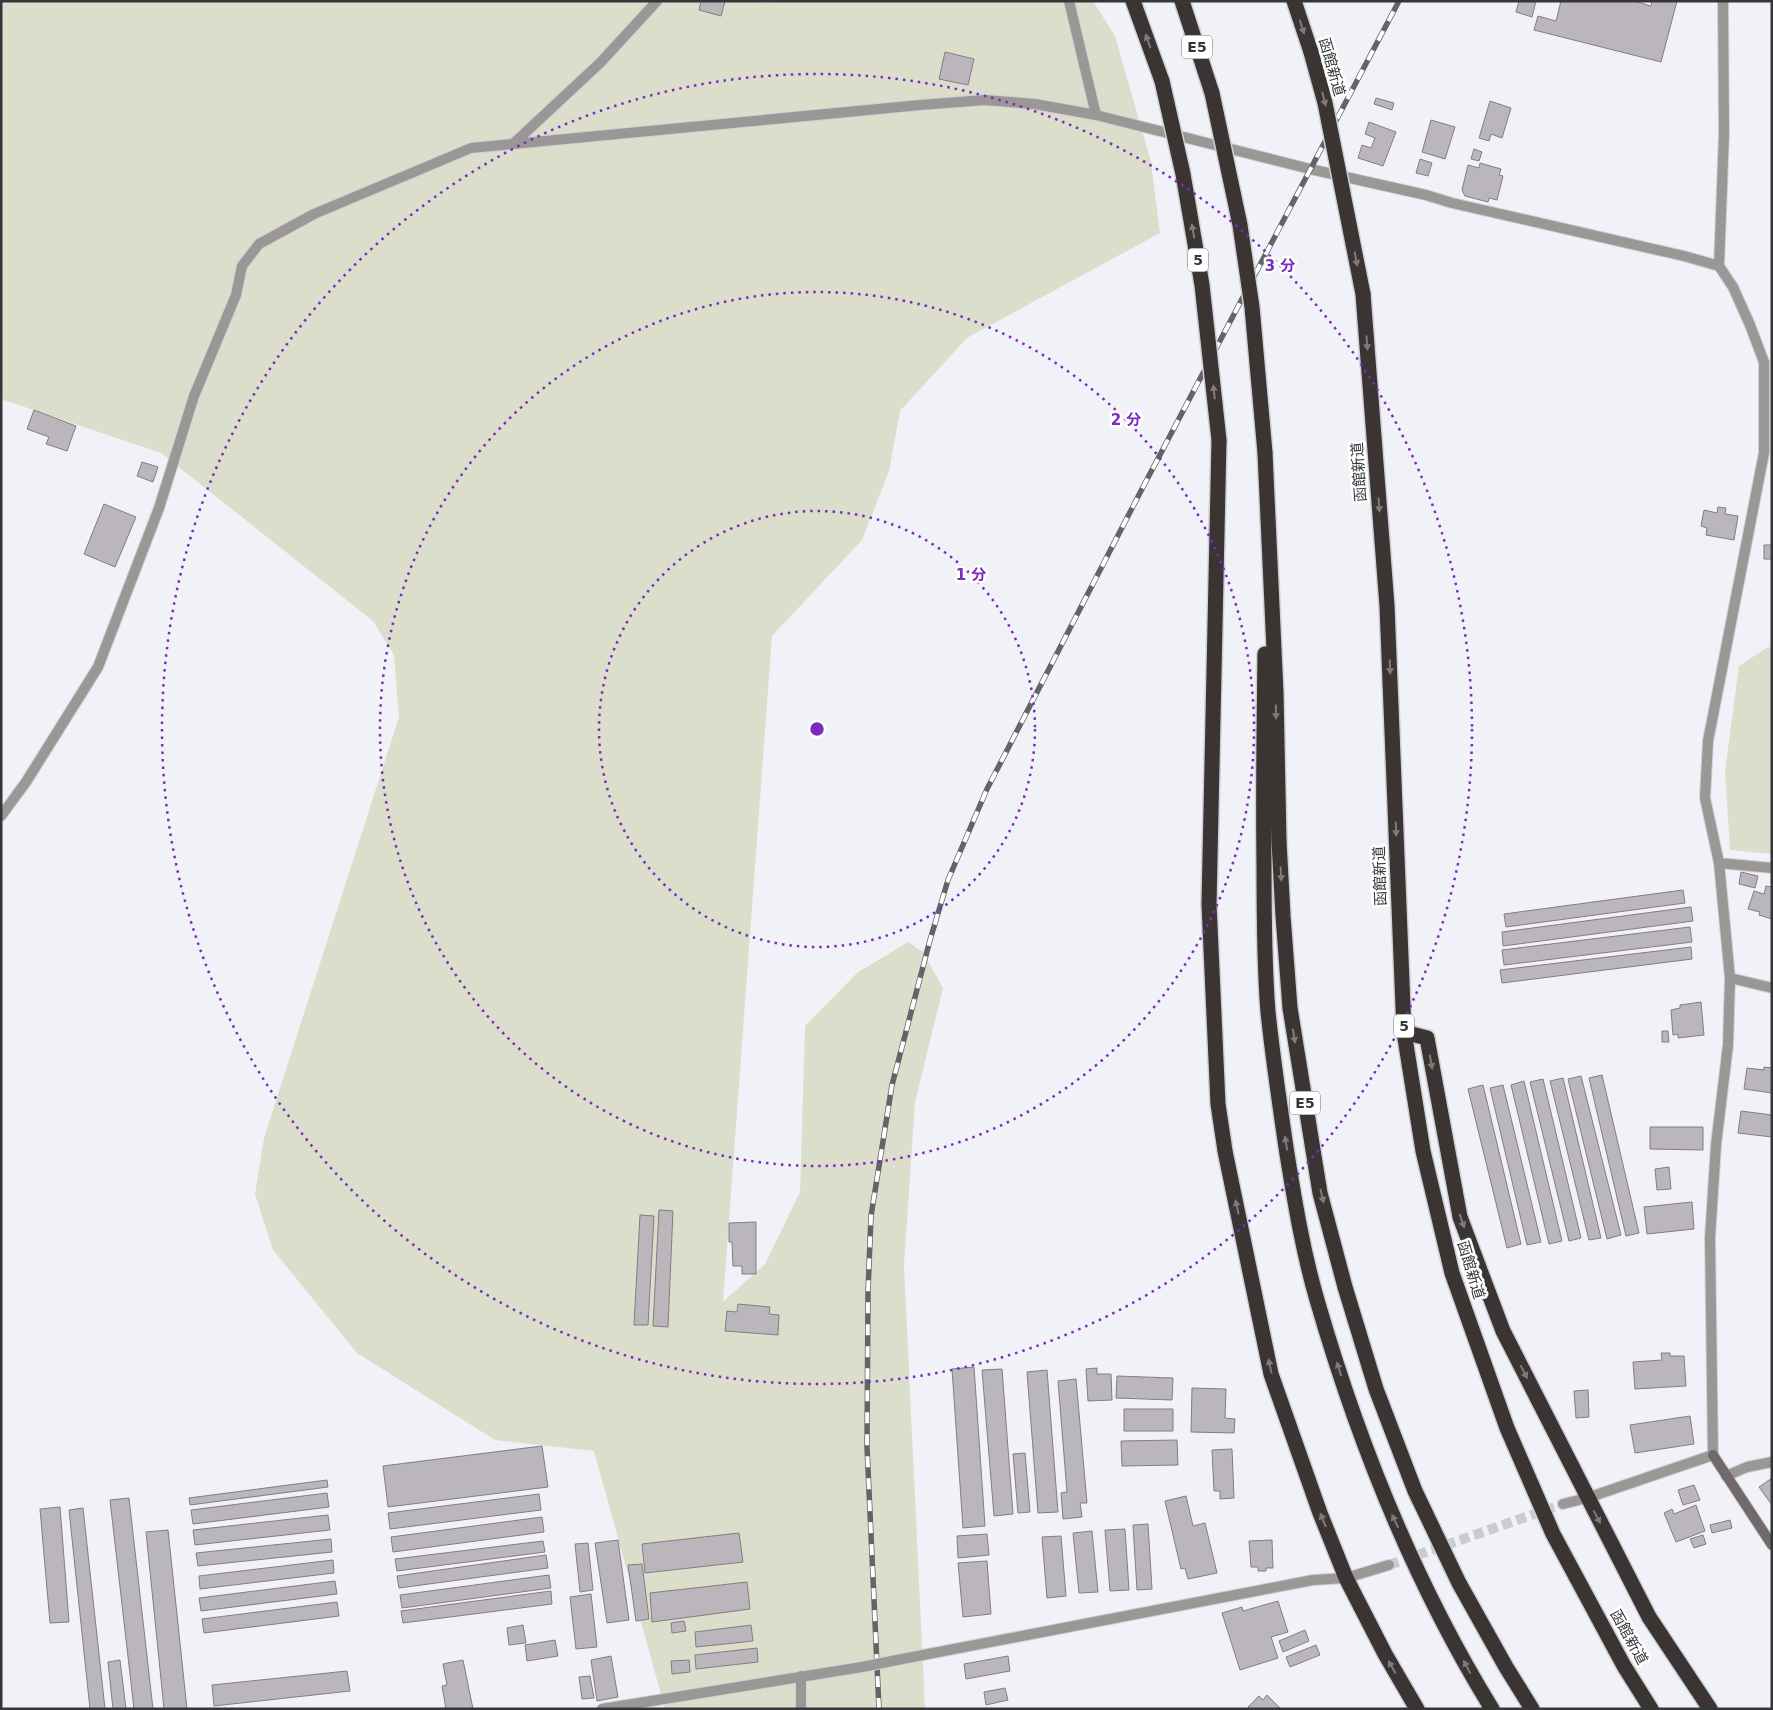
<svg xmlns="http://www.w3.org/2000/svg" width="1773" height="1710" font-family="'DejaVu Sans','Noto Sans JP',sans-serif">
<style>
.green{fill:#dbdecb}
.building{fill:#bab6bb;stroke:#827d82}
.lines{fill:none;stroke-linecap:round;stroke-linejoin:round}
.street-tunnel{stroke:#cbccd2;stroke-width:10;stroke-dasharray:10 5;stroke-linecap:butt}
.street-casing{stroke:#cfd0d5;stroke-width:12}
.secondary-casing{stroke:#cfd0d5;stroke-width:12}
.highway-casing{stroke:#cfd0d5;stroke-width:18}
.street{stroke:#9a9796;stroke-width:10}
.secondary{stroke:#706b6a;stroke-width:10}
.highway{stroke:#3a3433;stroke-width:15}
.rail-casing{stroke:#636467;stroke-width:5.5}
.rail{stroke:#fff;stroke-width:4;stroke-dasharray:11;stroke-linecap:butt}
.street-bridge-casing{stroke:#cfd0d5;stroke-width:12;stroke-linecap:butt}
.highway-bridge-casing{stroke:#cfd0d5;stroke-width:18;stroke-linecap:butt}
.street-bridge{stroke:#9a9796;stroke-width:10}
.highway-bridge{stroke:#3a3433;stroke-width:15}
.oneway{fill:#7f7b7a}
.ring{fill:none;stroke:#7b2cbf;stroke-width:2.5;stroke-dasharray:2.5 5}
.labels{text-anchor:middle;stroke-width:5;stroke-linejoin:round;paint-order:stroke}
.shield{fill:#fff;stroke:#727274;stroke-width:1}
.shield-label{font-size:14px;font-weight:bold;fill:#353638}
.street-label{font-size:15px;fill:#353638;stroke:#fff}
.centre{fill:#7b2cbf;stroke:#fff;stroke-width:2.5}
.ring-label{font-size:15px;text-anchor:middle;font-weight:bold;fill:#7b2cbf;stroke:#fff;stroke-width:5;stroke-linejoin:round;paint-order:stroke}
</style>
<rect width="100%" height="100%" fill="#f1f2f8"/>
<path class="green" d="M 1,1 L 759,1 L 765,3 L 784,1 L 1093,1 L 1115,36 L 1151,162 L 1160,233 L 967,338 L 900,411 L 889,471 L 862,540 L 772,636 L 723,1302 L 765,1264 L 800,1192 L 805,1026 L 857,973 L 908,942 L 923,952 L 943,988 L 915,1102 L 904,1265 L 925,1709 L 665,1709 L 594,1451 L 495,1440 L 357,1353 L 273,1250 L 255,1194 L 264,1138 L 399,717 L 394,655 L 373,621 L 161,453 L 1,399 Z
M 1768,647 L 1772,648 L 1772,854 L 1730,850 L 1725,771 L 1739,666 Z"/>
<path class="building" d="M 701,1 L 725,1 L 721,16 L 699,10 Z
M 1519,1 L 1536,1 L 1532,17 L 1516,12 Z
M 1561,1 L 1634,1 L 1651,6 L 1652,1 L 1677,1 L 1661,62 L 1534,30 L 1538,16 L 1556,21 Z
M 945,52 L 974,59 L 968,85 L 939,79 Z
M 1376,98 L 1394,103 L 1392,110 L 1374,104 Z
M 1490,101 L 1511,108 L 1502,138 L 1491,134 L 1489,141 L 1479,138 Z
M 1431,120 L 1455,127 L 1445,159 L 1422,152 Z
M 1369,122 L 1396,132 L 1383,166 L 1358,158 L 1362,145 L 1371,148 L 1375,138 L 1365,134 Z
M 1474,149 L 1482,152 L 1479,161 L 1471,159 Z
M 1420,159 L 1432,163 L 1428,176 L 1416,173 Z
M 1480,163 L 1501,169 L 1499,175 L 1503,176 L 1497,200 L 1489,198 L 1488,202 L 1465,196 L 1462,190 L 1468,165 L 1479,168 Z
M 34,410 L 76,426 L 67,451 L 46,444 L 49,437 L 27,429 Z
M 142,462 L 158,467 L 153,482 L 137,476 Z
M 104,504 L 136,517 L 115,567 L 84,554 Z
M 1718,507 L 1726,508 L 1725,514 L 1738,516 L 1734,540 L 1706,535 L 1707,528 L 1701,526 L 1704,510 L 1717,513 Z
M 1764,545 L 1772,545 L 1772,559 L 1764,559 Z
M 1741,872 L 1758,876 L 1755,888 L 1739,884 Z
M 1766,886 L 1772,887 L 1772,919 L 1759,915 L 1760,912 L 1748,909 L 1754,891 L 1764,894 Z
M 1683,890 L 1685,903 L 1506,927 L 1504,914 Z
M 1691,907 L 1693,921 L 1503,946 L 1502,932 Z
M 1690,927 L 1692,942 L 1504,965 L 1502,950 Z
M 1691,947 L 1692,959 L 1502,983 L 1500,970 Z
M 1701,1002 L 1704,1035 L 1678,1038 L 1678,1034 L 1673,1035 L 1671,1010 L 1680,1008 L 1680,1005 Z
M 1662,1031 L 1668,1031 L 1669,1042 L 1662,1042 Z
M 1764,1067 L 1772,1068 L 1772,1093 L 1744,1089 L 1747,1068 L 1764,1070 Z
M 1602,1075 L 1639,1233 L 1626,1236 L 1589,1078 Z
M 1581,1076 L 1621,1235 L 1607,1239 L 1568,1079 Z
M 1563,1078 L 1601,1238 L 1589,1240 L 1550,1081 Z
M 1543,1079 L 1581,1238 L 1569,1241 L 1530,1082 Z
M 1524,1081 L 1562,1241 L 1549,1244 L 1511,1085 Z
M 1483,1085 L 1521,1244 L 1507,1248 L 1468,1089 Z
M 1503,1085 L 1541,1242 L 1527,1245 L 1490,1088 Z
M 1741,1111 L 1772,1115 L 1772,1137 L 1738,1133 Z
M 1650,1127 L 1703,1127 L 1703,1150 L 1650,1149 Z
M 1669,1167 L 1671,1189 L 1657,1190 L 1655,1169 Z
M 1692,1202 L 1694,1229 L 1647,1234 L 1644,1207 Z
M 659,1210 L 673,1211 L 668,1327 L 653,1326 Z
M 640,1215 L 654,1216 L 648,1325 L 634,1325 Z
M 756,1222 L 756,1274 L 742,1274 L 742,1266 L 733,1266 L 732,1242 L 729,1242 L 729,1223 Z
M 738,1304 L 770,1307 L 769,1314 L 779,1315 L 778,1335 L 725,1331 L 727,1311 L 737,1312 Z
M 1661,1353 L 1670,1353 L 1670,1356 L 1684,1356 L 1686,1386 L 1635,1389 L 1633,1362 L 1662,1360 Z
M 974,1367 L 985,1526 L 963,1528 L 952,1369 Z
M 1097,1368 L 1097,1374 L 1111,1374 L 1112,1400 L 1088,1401 L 1086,1369 Z
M 1002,1369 L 1013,1514 L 994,1516 L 982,1370 Z
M 1047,1370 L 1058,1512 L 1038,1513 L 1027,1372 Z
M 1117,1376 L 1173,1378 L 1172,1400 L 1116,1398 Z
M 1076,1379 L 1087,1503 L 1080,1503 L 1082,1517 L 1063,1519 L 1061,1493 L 1067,1492 L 1058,1381 Z
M 1192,1388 L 1226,1389 L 1225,1418 L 1235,1419 L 1234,1433 L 1191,1432 Z
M 1588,1390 L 1589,1417 L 1576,1418 L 1574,1391 Z
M 1124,1409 L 1173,1409 L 1173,1431 L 1124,1431 Z
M 1690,1416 L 1694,1444 L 1635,1453 L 1630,1425 Z
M 1177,1440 L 1178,1465 L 1122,1466 L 1121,1441 Z
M 542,1446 L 548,1487 L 388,1507 L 383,1466 Z
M 1232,1449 L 1234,1498 L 1220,1499 L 1220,1491 L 1214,1491 L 1212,1450 Z
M 1025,1453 L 1030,1512 L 1018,1513 L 1013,1454 Z
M 1772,1478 L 1772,1505 L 1759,1487 Z
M 327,1480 L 328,1487 L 190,1505 L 189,1498 Z
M 1694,1485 L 1700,1500 L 1683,1505 L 1678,1490 Z
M 327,1493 L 329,1507 L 193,1524 L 191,1510 Z
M 539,1494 L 541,1510 L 390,1529 L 388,1513 Z
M 1186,1496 L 1193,1526 L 1205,1523 L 1217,1573 L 1188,1579 L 1185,1568 L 1181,1569 L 1165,1501 Z
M 129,1498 L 153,1709 L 134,1709 L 110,1500 Z
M 1696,1505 L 1705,1531 L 1676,1542 L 1664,1513 L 1672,1509 L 1674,1514 Z
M 60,1507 L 69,1622 L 50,1623 L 40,1509 Z
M 83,1508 L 105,1709 L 90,1709 L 69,1510 Z
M 328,1515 L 330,1530 L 195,1545 L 193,1530 Z
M 542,1517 L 544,1532 L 393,1552 L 391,1537 Z
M 1730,1520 L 1732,1528 L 1712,1533 L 1710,1525 Z
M 1148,1524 L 1152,1589 L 1137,1590 L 1133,1525 Z
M 1125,1529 L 1129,1590 L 1110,1591 L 1105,1530 Z
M 168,1530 L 187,1709 L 164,1709 L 146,1532 Z
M 1092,1531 L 1098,1592 L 1079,1593 L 1073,1533 Z
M 739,1533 L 743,1562 L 645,1573 L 642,1544 Z
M 987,1534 L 989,1555 L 958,1558 L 957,1536 Z
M 1703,1535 L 1706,1544 L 1694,1548 L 1690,1539 Z
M 1061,1536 L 1066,1596 L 1047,1598 L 1042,1537 Z
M 331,1539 L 332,1552 L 198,1566 L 196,1553 Z
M 618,1540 L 629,1620 L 607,1623 L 595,1543 Z
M 1272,1540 L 1273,1568 L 1266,1568 L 1266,1571 L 1258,1571 L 1258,1567 L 1251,1567 L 1249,1541 Z
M 543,1541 L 545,1552 L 397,1571 L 395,1559 Z
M 588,1543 L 593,1590 L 580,1592 L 575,1544 Z
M 546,1555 L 548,1568 L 399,1588 L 397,1576 Z
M 333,1560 L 334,1573 L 200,1589 L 199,1576 Z
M 987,1561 L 991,1614 L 963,1617 L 958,1563 Z
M 642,1564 L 649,1619 L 636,1621 L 628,1565 Z
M 549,1575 L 551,1588 L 402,1608 L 400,1595 Z
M 335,1581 L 337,1594 L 201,1611 L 199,1598 Z
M 747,1582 L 750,1609 L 652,1622 L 650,1593 Z
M 551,1591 L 552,1604 L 403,1623 L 401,1611 Z
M 591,1594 L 597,1647 L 576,1649 L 570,1597 Z
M 1278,1601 L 1288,1632 L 1271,1637 L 1278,1658 L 1240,1670 L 1222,1613 L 1242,1607 L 1243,1611 Z
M 337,1602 L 339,1616 L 204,1633 L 202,1619 Z
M 684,1621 L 686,1631 L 672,1633 L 671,1623 Z
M 523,1625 L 526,1643 L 509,1645 L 507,1628 Z
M 751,1625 L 753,1641 L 696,1647 L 695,1632 Z
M 1305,1630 L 1309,1641 L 1283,1652 L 1279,1641 Z
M 555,1640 L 558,1656 L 527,1661 L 525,1645 Z
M 1316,1645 L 1320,1655 L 1290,1667 L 1286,1657 Z
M 757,1648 L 758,1662 L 696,1669 L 695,1655 Z
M 611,1656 L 618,1697 L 597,1701 L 591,1660 Z
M 1008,1656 L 1010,1671 L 966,1679 L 964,1664 Z
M 120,1660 L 126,1709 L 113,1709 L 108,1662 Z
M 463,1660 L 473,1709 L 446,1709 L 442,1686 L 447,1685 L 443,1664 Z
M 689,1660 L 690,1672 L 672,1674 L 671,1661 Z
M 347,1671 L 350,1691 L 214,1706 L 212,1685 Z
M 590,1676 L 594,1698 L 582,1699 L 579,1677 Z
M 1005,1688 L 1008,1700 L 986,1705 L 984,1692 Z
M 1267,1695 L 1281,1709 L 1250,1709 L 1248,1707 L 1259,1696 L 1263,1700 Z"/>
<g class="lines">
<path class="street-tunnel" d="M 1389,1565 L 1563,1504"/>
<g class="street-casing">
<path id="street" d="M 1069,1 L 1096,115
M 513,144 L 600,63 L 657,1
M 1,816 L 26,782 L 98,667 L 159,508 L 194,396 L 236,295 L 242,266 L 259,244 L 314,214 L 471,148 L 920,105 L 985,100 L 1035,104 L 1096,115 L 1310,169 L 1426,195 L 1452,203 L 1684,256 L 1719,266
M 1719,863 L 1772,868
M 1730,978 L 1772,988
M 1726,1476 L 1747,1467 L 1772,1462
M 1563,1504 L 1587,1498 L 1713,1455 L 1710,1238 L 1716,1145 L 1728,1045 L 1730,978 L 1719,863 L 1705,798 L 1708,741 L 1764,453 L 1764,362 L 1750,325 L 1733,287 L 1719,266 L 1724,134 L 1723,1
M 897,1660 L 1313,1580 L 1346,1578 L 1389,1565
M 801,1676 L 801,1709
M 602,1709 L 862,1667"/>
</g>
<g class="secondary-casing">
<path id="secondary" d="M 1713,1455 L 1772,1545"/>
</g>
<g class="highway-casing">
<path id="highway" d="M 1133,1 L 1162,81
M 1182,1 L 1212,93
M 1294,1 L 1311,52
M 1363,294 L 1387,606 L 1404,1032 L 1423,1151 L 1452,1273 L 1507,1428 L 1553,1534 L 1624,1666 L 1651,1709
M 1219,440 L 1209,904 L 1218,1104 L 1225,1151 L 1271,1374 L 1320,1513 L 1346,1578 L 1385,1654 L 1417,1709
M 1265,453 L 1276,693 L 1279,841 L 1283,916 L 1290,1008 L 1320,1193 L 1345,1287 L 1376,1389 L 1415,1491 L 1459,1583 L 1506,1667 L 1532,1709
M 1265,654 C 1264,724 1263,794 1264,864 C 1264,913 1264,963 1268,1012 C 1273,1060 1280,1107 1287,1154 C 1295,1203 1303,1252 1317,1300 C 1358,1442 1414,1582 1492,1709
M 1404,1032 L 1427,1038 L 1460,1217 L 1503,1331 L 1649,1617 L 1710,1709"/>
</g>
<use href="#street" class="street"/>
<use href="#secondary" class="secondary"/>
<use href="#highway" class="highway"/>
<g class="rail-casing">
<path id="rail" d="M 879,1709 L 867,1447 L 868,1292 L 871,1216 L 892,1085 L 930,940 L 948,880 L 987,789 L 1143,487 L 1399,1"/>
</g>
<use href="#rail" class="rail"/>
<g class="street-bridge-casing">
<path id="street-bridge" d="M 862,1667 L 897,1660"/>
</g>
<g class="highway-bridge-casing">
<path id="highway-bridge" d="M 1311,52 L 1325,103 L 1363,294
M 1162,81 L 1183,174 L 1202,285 L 1219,440
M 1212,93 L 1240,225 L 1252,307 L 1265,453"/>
</g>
<use href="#street-bridge" class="street-bridge"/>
<use href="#highway-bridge" class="highway-bridge"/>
</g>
<defs><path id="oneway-solid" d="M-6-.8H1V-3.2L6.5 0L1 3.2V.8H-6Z" transform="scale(1.25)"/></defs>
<g class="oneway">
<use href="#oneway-solid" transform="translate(1302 27) rotate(72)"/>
<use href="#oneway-solid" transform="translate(1148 41) rotate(-110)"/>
<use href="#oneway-solid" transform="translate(1324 99) rotate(76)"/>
<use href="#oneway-solid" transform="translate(1193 231) rotate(-100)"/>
<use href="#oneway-solid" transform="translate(1356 259) rotate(79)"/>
<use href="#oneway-solid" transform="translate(1367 343) rotate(86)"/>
<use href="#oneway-solid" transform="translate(1214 392) rotate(-96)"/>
<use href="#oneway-solid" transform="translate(1379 505) rotate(86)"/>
<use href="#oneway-solid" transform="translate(1390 667) rotate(88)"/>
<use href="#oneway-solid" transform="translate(1276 712) rotate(89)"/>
<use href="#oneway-solid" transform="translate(1396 829) rotate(88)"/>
<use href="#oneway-solid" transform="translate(1281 874) rotate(87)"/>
<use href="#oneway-solid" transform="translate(1294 1036) rotate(81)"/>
<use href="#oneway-solid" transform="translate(1431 1062) rotate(80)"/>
<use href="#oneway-solid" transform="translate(1286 1143) rotate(-99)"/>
<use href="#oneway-solid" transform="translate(1322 1196) rotate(77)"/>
<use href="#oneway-solid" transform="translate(1237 1207) rotate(-102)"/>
<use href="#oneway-solid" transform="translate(1462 1221) rotate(71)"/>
<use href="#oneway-solid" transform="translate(1270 1366) rotate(-102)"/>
<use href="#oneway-solid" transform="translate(1339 1369) rotate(-107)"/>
<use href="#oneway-solid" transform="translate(1524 1372) rotate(63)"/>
<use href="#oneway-solid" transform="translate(1597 1517) rotate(62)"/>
<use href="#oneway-solid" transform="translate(1323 1520) rotate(-112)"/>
<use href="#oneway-solid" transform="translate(1395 1521) rotate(-115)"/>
<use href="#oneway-solid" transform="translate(1392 1667) rotate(-119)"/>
<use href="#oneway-solid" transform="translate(1467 1667) rotate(-118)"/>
</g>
<g class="ring">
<circle cx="817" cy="729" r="218"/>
<circle cx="817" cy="729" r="437"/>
<circle cx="817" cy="729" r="655"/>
</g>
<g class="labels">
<g class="shield">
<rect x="1182" y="35.5" width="30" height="23" rx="4"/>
<rect x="1188" y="248.5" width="20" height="23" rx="4"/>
<rect x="1394" y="1014.5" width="20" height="23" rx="4"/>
<rect x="1290" y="1091.5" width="30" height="23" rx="4"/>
</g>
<g class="shield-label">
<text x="1197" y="52">E5</text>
<text x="1198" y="265">5</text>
<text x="1404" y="1031">5</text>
<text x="1305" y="1108">E5</text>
</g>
<g class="street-label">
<text transform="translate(1332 67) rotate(74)" y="5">函館新道</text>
<text transform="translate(1359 472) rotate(-94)" y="5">函館新道</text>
<text transform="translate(1380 876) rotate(-92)" y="5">函館新道</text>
<text transform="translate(1471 1270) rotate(73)" y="5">函館新道</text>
<text transform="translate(1629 1637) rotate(61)" y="5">函館新道</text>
</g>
</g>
<circle cx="817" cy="729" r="8" class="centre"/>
<g class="ring-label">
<text x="1280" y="271">3 分</text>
<text x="1126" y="425">2 分</text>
<text x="971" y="580">1 分</text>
</g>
<rect width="1773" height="1710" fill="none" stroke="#353638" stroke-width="5"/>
</svg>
